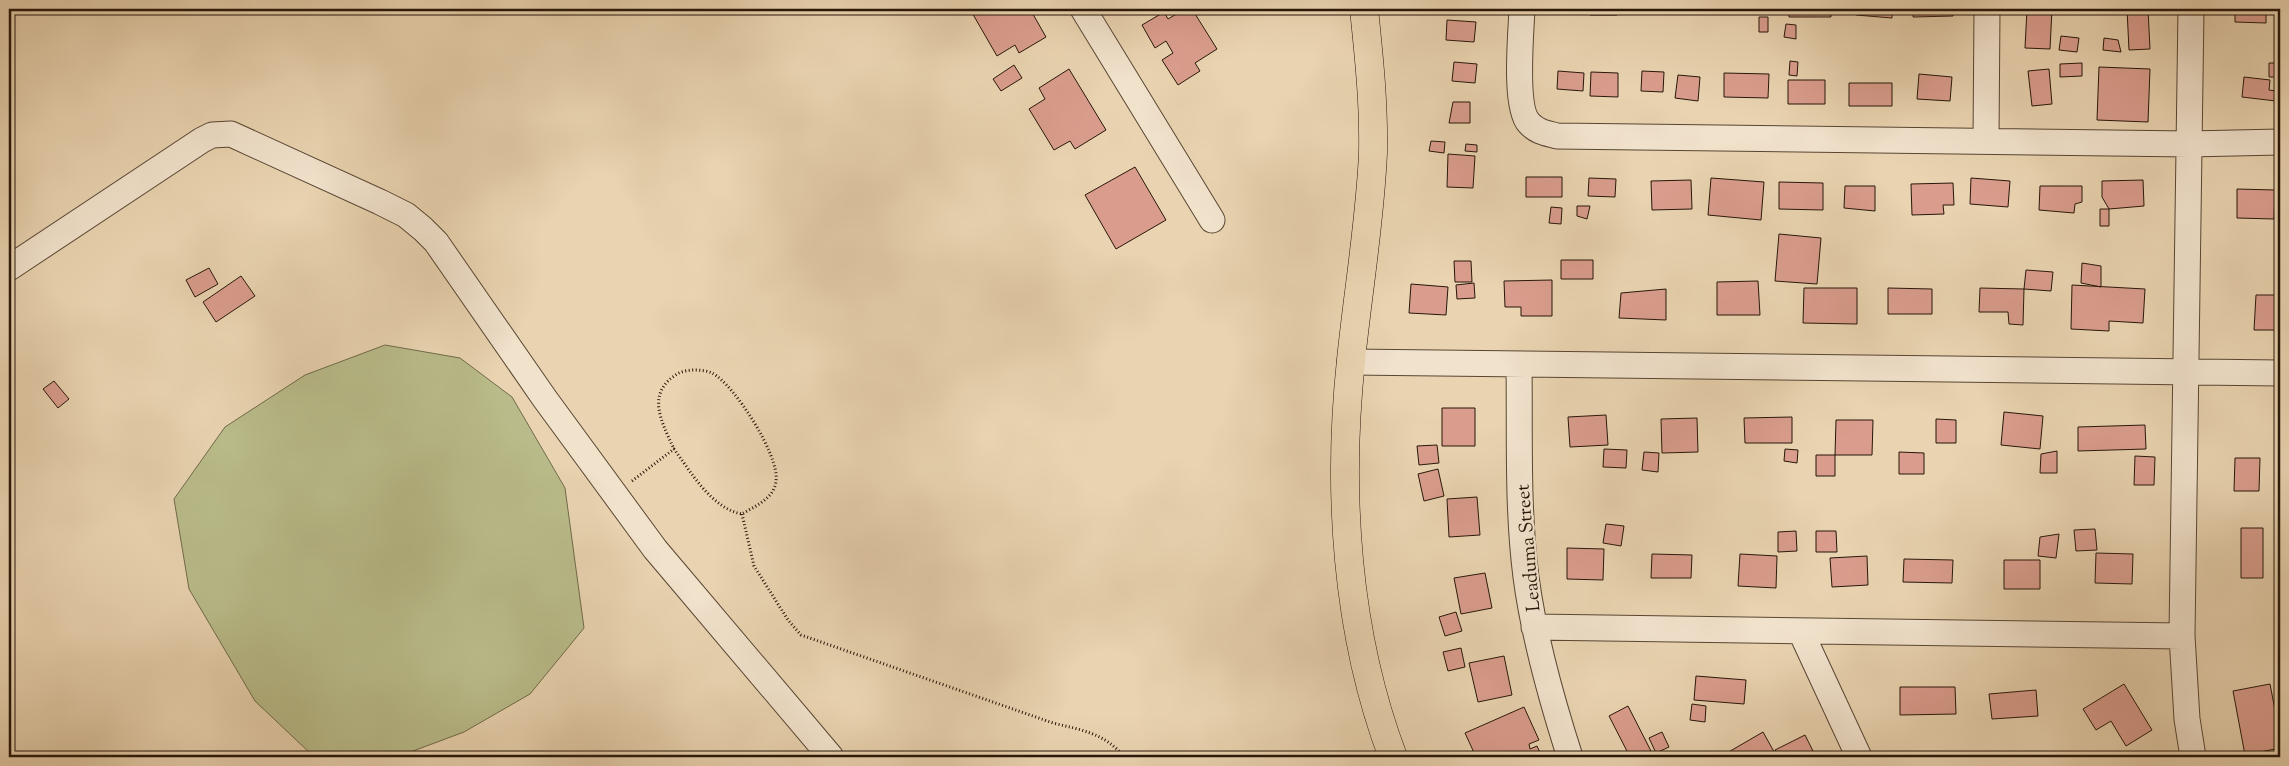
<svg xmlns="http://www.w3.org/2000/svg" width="2289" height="766" font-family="'Sorts Mill Goudy',serif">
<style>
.green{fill:#b9bc8a;stroke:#706a4a}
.building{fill:#da9d8d;stroke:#271709}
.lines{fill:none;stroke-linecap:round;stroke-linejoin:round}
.minor-casing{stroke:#584633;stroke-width:27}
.major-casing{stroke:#271709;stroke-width:29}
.path{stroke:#271709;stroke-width:3;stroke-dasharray:1 2.5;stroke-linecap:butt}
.minor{stroke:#f1e2cc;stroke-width:25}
.major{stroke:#e9d3b0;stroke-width:28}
.labels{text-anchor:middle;stroke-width:4.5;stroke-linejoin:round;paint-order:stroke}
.street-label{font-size:19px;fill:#271709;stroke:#f1e2cc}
</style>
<rect width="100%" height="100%" fill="#e9d3b0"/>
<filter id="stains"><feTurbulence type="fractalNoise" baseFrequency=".004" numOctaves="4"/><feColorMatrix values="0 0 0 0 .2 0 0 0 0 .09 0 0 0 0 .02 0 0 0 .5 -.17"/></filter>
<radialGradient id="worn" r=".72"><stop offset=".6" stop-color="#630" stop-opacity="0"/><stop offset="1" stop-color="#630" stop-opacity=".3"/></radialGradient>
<path class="green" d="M 385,345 L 460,358 L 512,397 L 565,488 L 584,628 L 530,694 L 464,732 L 397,757 L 329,757 L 311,754 L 255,701 L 189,589 L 174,499 L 225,427 L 305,375 Z"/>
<path class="building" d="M 975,9 L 1030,9 L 1046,37 L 1019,53 L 1015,45 L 997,56 L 971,11 Z
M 1185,9 L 1192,9 L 1217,49 L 1195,63 L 1200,71 L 1178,85 L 1162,60 L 1173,53 L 1166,41 L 1155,48 L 1142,25 L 1164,12 L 1168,19 Z
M 1591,9 L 1617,9 L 1617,15 L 1590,15 Z
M 1677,9 L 1702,9 L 1702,12 L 1677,12 Z
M 1789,9 L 1831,9 L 1831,17 L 1789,17 Z
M 1856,9 L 1892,9 L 1892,18 L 1856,15 Z
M 1913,9 L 1953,9 L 1953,16 L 1913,17 Z
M 2027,9 L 2052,9 L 2050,49 L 2025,48 Z
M 2127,9 L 2148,9 L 2150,49 L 2129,50 Z
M 2235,9 L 2277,9 L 2277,11 L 2266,11 L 2266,23 L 2235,22 Z
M 1759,17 L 1768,17 L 1768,32 L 1759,32 Z
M 1447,20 L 1476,22 L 1474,42 L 1446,40 Z
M 1786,24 L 1796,25 L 1796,39 L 1784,37 Z
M 2061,36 L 2079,38 L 2077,52 L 2059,50 Z
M 2104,38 L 2118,40 L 2121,52 L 2103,50 Z
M 1790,61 L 1798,62 L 1797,76 L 1789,75 Z
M 1454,62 L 1477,64 L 1475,83 L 1452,81 Z
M 2082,63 L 2082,76 L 2060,77 L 2060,64 Z
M 2269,63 L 2279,63 L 2279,77 L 2269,77 Z
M 1014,65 L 1022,78 L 1001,91 L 993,79 Z
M 2099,67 L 2150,69 L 2148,122 L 2097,120 Z
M 1069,69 L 1106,130 L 1075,149 L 1070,141 L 1054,150 L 1029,109 L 1045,99 L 1039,88 Z
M 2049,69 L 2052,104 L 2032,106 L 2028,71 Z
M 1558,71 L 1584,73 L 1583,91 L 1557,89 Z
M 1642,71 L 1664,72 L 1663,92 L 1641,91 Z
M 1591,72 L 1618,73 L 1618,97 L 1590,96 Z
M 1724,73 L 1769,74 L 1768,98 L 1724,97 Z
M 1919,74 L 1952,77 L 1950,101 L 1917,99 Z
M 1678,75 L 1700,77 L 1698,101 L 1675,98 Z
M 2244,77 L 2270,80 L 2269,90 L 2277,91 L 2276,101 L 2242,97 Z
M 1788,80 L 1825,80 L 1825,104 L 1788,104 Z
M 1849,83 L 1892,83 L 1892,106 L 1849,106 Z
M 1453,102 L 1470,102 L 1470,123 L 1449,123 Z
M 1431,141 L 1445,142 L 1444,153 L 1429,151 Z
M 1466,144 L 1477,145 L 1477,152 L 1465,151 Z
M 1448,154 L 1475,156 L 1473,188 L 1447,187 Z
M 1135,167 L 1166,220 L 1116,249 L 1085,195 Z
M 1526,177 L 1562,177 L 1562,197 L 1526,197 Z
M 1589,178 L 1616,179 L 1615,197 L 1588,196 Z
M 1711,178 L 1764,182 L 1761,220 L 1708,215 Z
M 1971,178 L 2010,181 L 2008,207 L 1970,204 Z
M 1691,180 L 1692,209 L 1652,210 L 1651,181 Z
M 2143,180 L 2144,206 L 2109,209 L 2102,197 L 2102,181 Z
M 1779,182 L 1823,183 L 1823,210 L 1779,209 Z
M 1953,183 L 1954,205 L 1943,205 L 1944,214 L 1912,215 L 1911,184 Z
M 1845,186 L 1875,186 L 1875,211 L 1844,208 Z
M 2040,186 L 2082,186 L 2082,202 L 2075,204 L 2074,213 L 2039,210 Z
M 2237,189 L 2275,190 L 2274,219 L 2237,218 Z
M 1577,206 L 1590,206 L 1587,219 L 1577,216 Z
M 1551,207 L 1562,208 L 1561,224 L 1549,223 Z
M 2100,209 L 2109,209 L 2109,226 L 2100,226 Z
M 1779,234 L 1821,238 L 1817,284 L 1775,281 Z
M 1561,260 L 1593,260 L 1593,279 L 1561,279 Z
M 1454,261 L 1471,261 L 1472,282 L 1455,282 Z
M 2082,263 L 2101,266 L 2101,287 L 2081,283 Z
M 209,268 L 218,284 L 195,297 L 186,280 Z
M 2026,270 L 2053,272 L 2051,291 L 2024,289 Z
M 241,276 L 255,296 L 216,322 L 203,302 Z
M 1552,280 L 1552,316 L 1521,316 L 1521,307 L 1505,307 L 1504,281 Z
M 1758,281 L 1760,315 L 1717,315 L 1717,282 Z
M 1474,283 L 1475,298 L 1457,299 L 1456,285 Z
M 1411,284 L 1448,287 L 1446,315 L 1409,313 Z
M 2072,285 L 2145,289 L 2143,323 L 2109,321 L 2109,331 L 2071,329 Z
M 1804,288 L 1857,288 L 1857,324 L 1803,323 Z
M 1888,288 L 1932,289 L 1932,314 L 1888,314 Z
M 1980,288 L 2024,289 L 2023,325 L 2009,324 L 2008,312 L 1979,312 Z
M 1666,289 L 1666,320 L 1619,318 L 1621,293 Z
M 2256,295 L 2280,295 L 2280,330 L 2254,330 Z
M 54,381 L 69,399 L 58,408 L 43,389 Z
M 1442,408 L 1475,408 L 1475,446 L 1442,446 Z
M 2004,412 L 2043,416 L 2040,449 L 2001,445 Z
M 1606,415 L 1608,445 L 1570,447 L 1568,417 Z
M 1792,417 L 1792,443 L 1745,443 L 1744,418 Z
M 1697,418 L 1698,452 L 1662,453 L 1661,419 Z
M 1936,419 L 1956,420 L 1956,443 L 1936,443 Z
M 1836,420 L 1873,420 L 1872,455 L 1835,455 Z
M 2145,425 L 2146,449 L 2078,451 L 2078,427 Z
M 1437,445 L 1439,463 L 1419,465 L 1417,446 Z
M 1604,449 L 1627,450 L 1626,468 L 1603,467 Z
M 1785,449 L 1798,450 L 1797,463 L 1784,461 Z
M 2057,451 L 2057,473 L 2040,473 L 2041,454 Z
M 1644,452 L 1659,453 L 1658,472 L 1642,470 Z
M 1899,452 L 1924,453 L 1924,474 L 1899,474 Z
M 1816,455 L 1835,455 L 1835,476 L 1816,476 Z
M 2135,456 L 2155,457 L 2154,485 L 2134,485 Z
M 2235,458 L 2260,458 L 2259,491 L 2234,491 Z
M 1438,469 L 1444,496 L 1424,501 L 1418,474 Z
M 1477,497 L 1480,535 L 1449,537 L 1447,499 Z
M 1606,524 L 1624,526 L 1621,546 L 1603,543 Z
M 2241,528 L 2263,528 L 2263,578 L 2241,578 Z
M 2095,529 L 2097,550 L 2076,551 L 2074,530 Z
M 1796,531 L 1797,551 L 1778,552 L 1778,532 Z
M 1816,531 L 1836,531 L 1837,552 L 1816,552 Z
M 2059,534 L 2056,558 L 2038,556 L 2040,537 Z
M 1567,548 L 1604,549 L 1603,580 L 1567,579 Z
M 2096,553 L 2133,554 L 2132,584 L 2095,583 Z
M 1652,554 L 1692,555 L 1691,578 L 1651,578 Z
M 1740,554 L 1777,556 L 1776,588 L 1738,586 Z
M 1867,556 L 1868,585 L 1832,587 L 1830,558 Z
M 1904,559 L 1953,560 L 1952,583 L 1903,582 Z
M 2004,560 L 2040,560 L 2040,589 L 2004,589 Z
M 1485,573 L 1492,608 L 1461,614 L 1454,578 Z
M 1456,612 L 1462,631 L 1445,636 L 1439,617 Z
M 1461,648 L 1465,667 L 1448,671 L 1443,652 Z
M 1504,656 L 1512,695 L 1478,702 L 1469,663 Z
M 1696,676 L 1746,680 L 1744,704 L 1694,700 Z
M 2124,684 L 2152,730 L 2126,746 L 2111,721 L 2096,730 L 2083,709 Z
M 2270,684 L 2280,736 L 2280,748 L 2245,755 L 2233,691 Z
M 1900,687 L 1955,687 L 1956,714 L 1900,715 Z
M 2036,690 L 2038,716 L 1992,719 L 1989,694 Z
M 1692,704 L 1706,706 L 1705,722 L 1690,720 Z
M 1628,706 L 1652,753 L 1644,757 L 1630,757 L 1609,716 Z
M 1524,707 L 1539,740 L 1529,744 L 1530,749 L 1537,746 L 1542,757 L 1476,757 L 1465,733 Z
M 1662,732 L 1669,747 L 1656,753 L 1649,738 Z
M 1763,732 L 1777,757 L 1720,757 Z
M 1805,735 L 1816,757 L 1779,757 L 1775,750 Z"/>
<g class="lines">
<g class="minor-casing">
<path id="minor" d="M 1083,9 L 1212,220
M 1522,9 C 1521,33 1514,107 1529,123 C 1537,132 1546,133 1557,136 L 2189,144 L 2280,142
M 2191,9 L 2182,636 L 2187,719 L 2193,757
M 1986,141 L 1987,9
M 9,268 L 202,140 L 212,135 L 231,134 L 380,202 L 406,215 L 423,229 L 436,242 L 545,399 L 655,549 L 831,757
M 1350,362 L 2280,373
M 1519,364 C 1520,434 1517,507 1526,577 C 1534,638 1551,698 1570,757
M 1534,627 L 2182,636
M 1801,632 L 1859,757"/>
</g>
<g class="major-casing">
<path id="major" d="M 1364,9 C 1369,57 1374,104 1373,153 C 1370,222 1358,291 1351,360 C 1337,491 1346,633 1393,757"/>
</g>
<path class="path" d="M 632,481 L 674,449 C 691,472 711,508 742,514 C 755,506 774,499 776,481 C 780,456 734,384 712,373 C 703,369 688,369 679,373 C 645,392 661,421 674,449
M 742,514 L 754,566 L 788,620 L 801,635 L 1053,723 C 1081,730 1105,733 1124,757"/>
<use href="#minor" class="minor"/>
<use href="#major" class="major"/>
</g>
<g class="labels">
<g class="street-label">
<text transform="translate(1527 548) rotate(-95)" y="7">Leaduma Street</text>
</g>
</g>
<rect width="2289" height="766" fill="none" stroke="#e9d3b0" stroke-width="30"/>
<rect x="10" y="10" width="2269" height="746" fill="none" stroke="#271709" stroke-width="2.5"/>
<rect x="15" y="15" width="2259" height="736" fill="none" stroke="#271709"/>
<rect width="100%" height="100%" filter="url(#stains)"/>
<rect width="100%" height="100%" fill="url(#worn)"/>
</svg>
